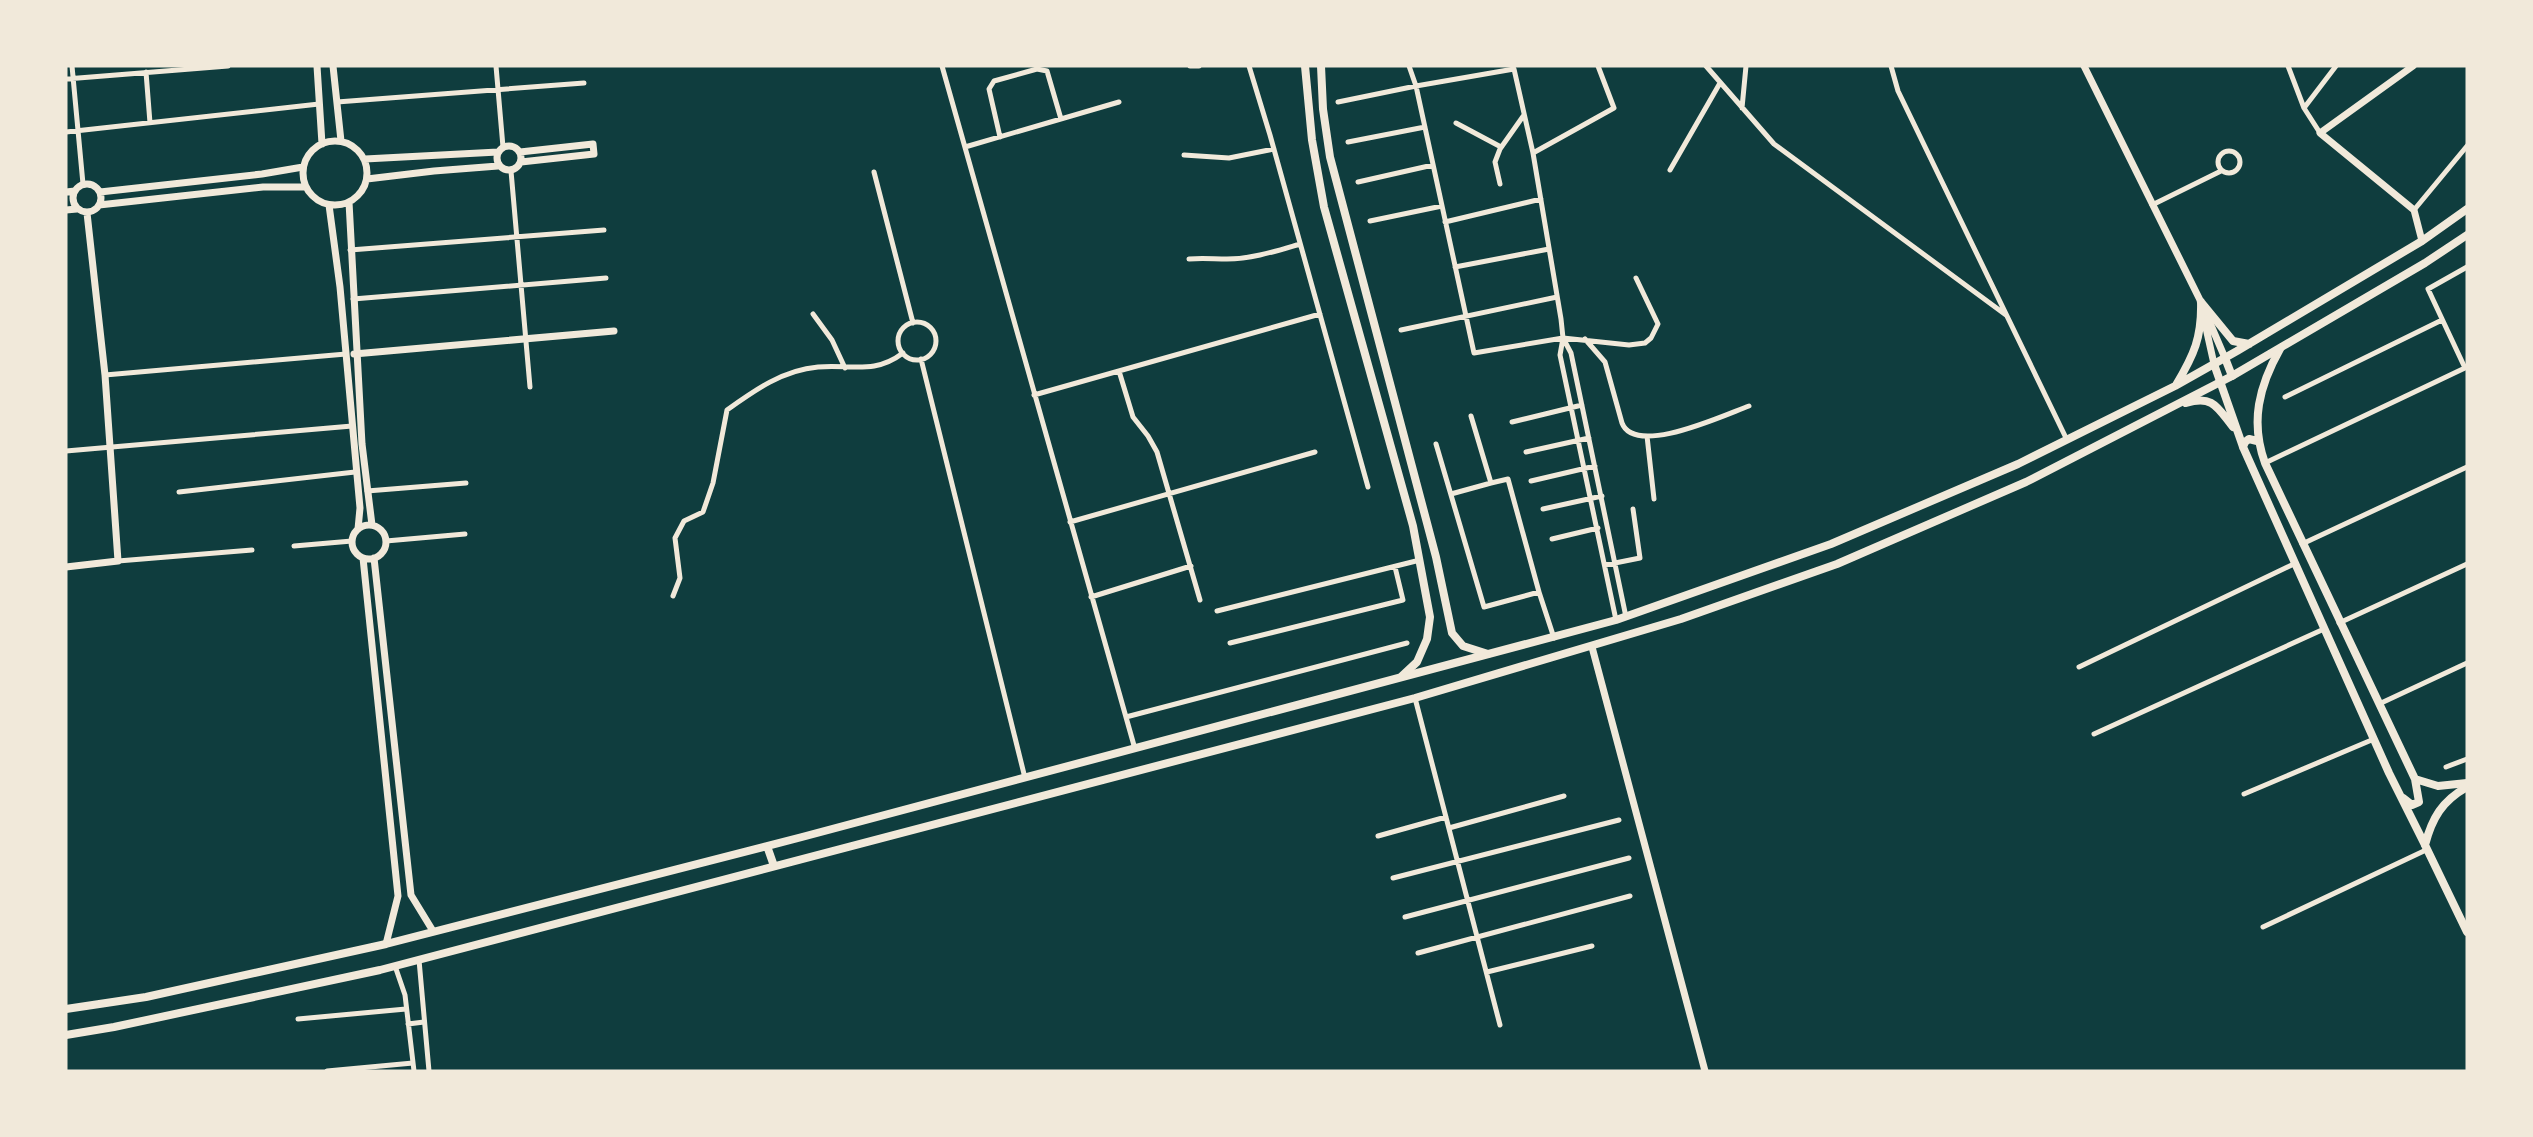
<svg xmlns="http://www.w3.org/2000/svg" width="2533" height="1137" font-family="Merriweather,serif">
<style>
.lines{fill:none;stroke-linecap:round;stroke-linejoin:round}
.minor{stroke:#f1e9da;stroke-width:5}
.tertiary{stroke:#f1e9da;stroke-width:7}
.secondary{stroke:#f1e9da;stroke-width:8}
.primary{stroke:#f1e9da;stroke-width:8}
</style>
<rect width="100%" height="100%" fill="#0f3d3e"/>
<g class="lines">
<path class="minor" d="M 72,66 L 83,184
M 496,66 L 503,147
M 942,66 L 1135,749
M 1190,66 L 1199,66
M 1249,66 L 1270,135 L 1368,487
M 1409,66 L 1416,86 L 1514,69 L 1533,153 L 1561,319 L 1563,338 L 1560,355 L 1616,620
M 1706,66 L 1774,144 L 2006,315
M 1891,66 L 1898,91 L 2067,440
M 2288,66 L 2304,108 L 2320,133
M 146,72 L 150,123
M 66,79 L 228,66
M 337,102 L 584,83
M 1338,102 L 1416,86 L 1474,353 L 1563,338 L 1629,345 L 1645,343 L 1651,338 L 1658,324 L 1636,278
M 1742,108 L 1746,66
M 2304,108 L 2336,66
M 1456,123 L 1501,147
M 66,132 L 319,104
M 1000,137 L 989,89 L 994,81 L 1037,69 L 1047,71 L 1061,119
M 1348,142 L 1425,127
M 965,147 L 1119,102
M2218 162a11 11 0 1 1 22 0a11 11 0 1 1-22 0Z
M 1533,153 L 1614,108 L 1598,66
M 1184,155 L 1229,158 L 1274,149
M 1670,170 L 1720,83
M 511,171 L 530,387
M 874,172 L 913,323
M 1358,182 L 1433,165
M 1500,184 L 1495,162 L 1500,149 L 1524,115
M 2152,205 L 2221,171
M 2414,210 L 2467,146
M 1370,221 L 1442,206
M 1445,222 L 1541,199
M 350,250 L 604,230
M 1189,259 C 1202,258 1214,259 1227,259 C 1252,259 1276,251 1300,244
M 1455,267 L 1549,249
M 353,299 L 606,278
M 813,314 L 832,340 L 845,368
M898 341a19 19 0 1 1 38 0a19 19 0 1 1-38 0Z
M 1401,330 L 1557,297
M 1563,338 L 1571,353 L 1626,617
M 1585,339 L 1605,362 L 1622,423 C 1635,457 1724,415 1749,406
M 921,359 L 1025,778
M 2465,368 L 2428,289 L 2467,267
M 1119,371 L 1133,417 L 1148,436 L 1157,452 L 1200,600
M 105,375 L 346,354
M 1034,395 L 1320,314
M 2285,397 L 2442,320
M 1471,416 L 1491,483 L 1508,479 L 1539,592 L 1554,638
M 1512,422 L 1582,405
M 1647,436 L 1654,499
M 1436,444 L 1484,607 L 1539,592
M 66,451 L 352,426
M 1526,452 L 1589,438
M 2265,463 L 2467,367
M 1531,481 L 1595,466
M 367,491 L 466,483
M 179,492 L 355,472
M 1451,494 L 1491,483
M 1543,509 L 1602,496
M 1070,522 L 1315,452
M 1552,539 L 1598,528
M 386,541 L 465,534
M 2302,544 L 2467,467
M 294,546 L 352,541
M 118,561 L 252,550
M 1605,565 L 1640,558 L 1633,509
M 673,596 L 680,578 L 675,538 L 684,521 L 703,512 L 713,483 L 727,410 C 755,390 783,370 818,367 C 851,364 874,375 903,353
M 1091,597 L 1191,566
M 1217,611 L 1420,560
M 2339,623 L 2467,564
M 1230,643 L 1403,600 L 1395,567
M 2079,667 L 2296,563
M 1415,698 L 1500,1025
M 2379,704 L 2467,663
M 1126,717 L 1407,643
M 2094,734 L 2324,629
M 2446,767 L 2467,759
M 2244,794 L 2374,739
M 1449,828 L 1564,796
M 1378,836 L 1446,817
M 1393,878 L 1619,820
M 1405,917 L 1629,858
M 2263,927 L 2426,850
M 1418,953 L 1630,896
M 419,960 L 429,1071
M 395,966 L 405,995 L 414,1071
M 1487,972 L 1592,946
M 298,1019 L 406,1009
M 408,1024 L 424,1022
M 327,1071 L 413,1063"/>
<path class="tertiary" d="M 317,66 L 322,144
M 333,66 L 341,141
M 2084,66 L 2201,302 L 2225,358
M 2413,66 L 2320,133 L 2414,210 L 2422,241
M303 173a32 32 0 1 1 64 0a32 32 0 1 1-64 0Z
M497 158a12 12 0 1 1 24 0a12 12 0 1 1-24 0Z
M 520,152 L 593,144 L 594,154 L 521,162
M 365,159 L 498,152
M 367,179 L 434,171 L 498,166
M73 198a14 14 0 1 1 28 0a14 14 0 1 1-28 0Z
M 66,192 L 75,191
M 100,192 L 262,174 L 303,167
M 349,202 L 362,444 L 372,525
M 99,205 L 263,187 L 306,187
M 329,205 L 340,287 L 360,508 L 358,529
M 66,210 L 77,209
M 2204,319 L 2214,364
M 354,354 L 614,331
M352 542a17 17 0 1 1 34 0a17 17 0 1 1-34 0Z
M 363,558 L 398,896 L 386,944
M 374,558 L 411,895 L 433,931
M 66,567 L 118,561 L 105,375 L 87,213
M 1592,647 L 1705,1071"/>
<path class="secondary" d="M 1305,66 L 1312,140 L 1324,207 L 1413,526 L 1430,617 L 1427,639 L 1417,662 L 1402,676
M 1321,66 L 1323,109 L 1330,157 L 1436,557 L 1452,633 L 1463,646 L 1488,654
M 2280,349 C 2259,386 2250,422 2265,463 L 2415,779 L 2438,786 L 2467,783
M 2225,358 L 2232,376
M 2214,364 L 2243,447 L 2389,773 L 2425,845
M 2186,403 C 2213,395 2217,407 2233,427
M 2243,447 L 2245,442 L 2249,439 L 2257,441
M 2403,798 L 2412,805 L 2419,802 L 2415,779"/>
<path class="primary" d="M 2201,302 L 2233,341 L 2249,344
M 2176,385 C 2194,355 2202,337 2201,302
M 2467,787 C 2442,801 2432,818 2425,845 L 2467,932
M 767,846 L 774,866
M 66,1009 L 146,997 L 386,944 L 802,837 L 1616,620 L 1831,544 L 2018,464 L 2175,386 L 2237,351 L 2422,241 L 2467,209
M 66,1035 L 114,1027 L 380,970 L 1415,698 L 1681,619 L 1837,564 L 2026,482 L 2232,376 L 2425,263 L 2467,235"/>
</g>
<rect width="2533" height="1137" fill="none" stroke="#f1e9da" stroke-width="135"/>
</svg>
